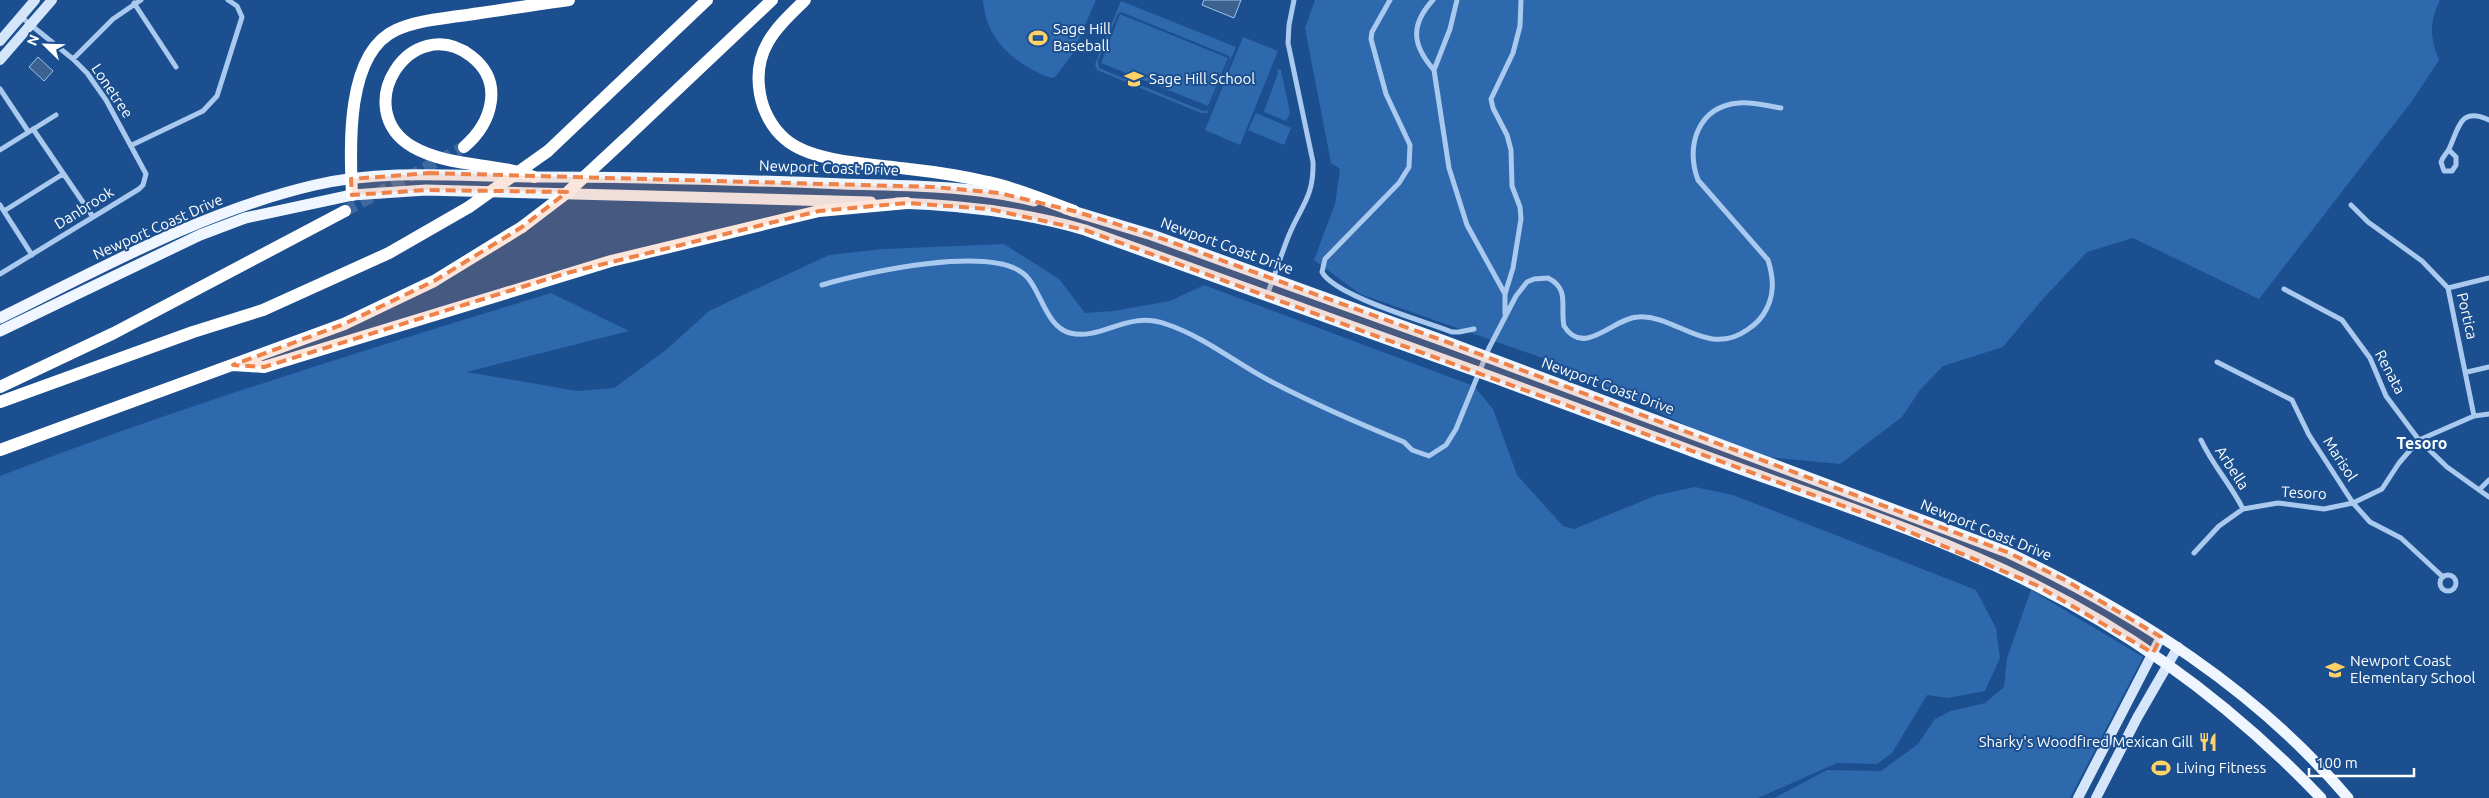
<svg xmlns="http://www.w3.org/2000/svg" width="2489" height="798" font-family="Ubuntu,sans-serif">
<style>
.green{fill:#2e69ad;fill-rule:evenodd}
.water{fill:#3c6290;stroke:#9cc4f0}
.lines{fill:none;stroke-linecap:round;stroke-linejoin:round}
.highway-tunnel{stroke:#3d69a0;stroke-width:12;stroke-dasharray:12 6;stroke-linecap:butt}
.street{stroke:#a9c9ee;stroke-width:5}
.secondary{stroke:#d6e6fa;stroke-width:10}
.primary{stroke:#f0f6ff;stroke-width:11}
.highway{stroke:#fff;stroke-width:12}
.highway-bridge{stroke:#fff;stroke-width:12}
.marked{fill:#ee8249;fill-opacity:0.2;stroke:#ee8249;stroke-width:4;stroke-dasharray:10 6;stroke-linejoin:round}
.labels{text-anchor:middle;stroke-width:4;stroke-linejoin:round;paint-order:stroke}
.poi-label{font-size:15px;fill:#fff;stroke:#1b4f8f;text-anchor:start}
.street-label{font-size:15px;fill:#fff;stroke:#1b4f8f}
.neighbourhood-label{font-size:16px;font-weight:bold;fill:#fff;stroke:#1b4f8f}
</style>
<rect width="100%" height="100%" fill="#1b4f8f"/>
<path class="green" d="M 983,0 L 1096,0 L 1072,55 L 1055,77 L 1051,78 C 1016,65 986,41 983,0 Z
M 1315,0 L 2440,0 C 2429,23 2430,37 2439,60 L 2412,101 L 2259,299 L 2133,238 L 2087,252 L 2041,301 L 2003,347 L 1943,366 L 1920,390 L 1902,417 L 1840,464 L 1747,455 L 1557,363 L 1360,294 L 1314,260 L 1335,204 L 1340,169 L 1331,163 L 1305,28 Z
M 1121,1 L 1236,47 L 1207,113 L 1201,113 L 1097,70 L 1095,64 ZM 1121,12 L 1229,56 L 1230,59 L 1208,110 L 1203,111 L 1099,68 L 1098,61 L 1118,14 Z
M 1120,14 L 1228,58 L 1208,106 L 1101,63 Z
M 1243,37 L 1278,51 L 1240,145 L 1205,130 Z
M 1277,69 L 1281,70 L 1290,113 L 1286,121 L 1264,112 L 1278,73 Z
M 1256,113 L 1291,128 L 1284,145 L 1248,130 Z
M 1004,244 L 1059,279 L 1085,313 L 1113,311 L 1170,301 L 1204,285 L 1474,386 L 1493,409 L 1517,475 L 1563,526 L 1574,529 L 1657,495 L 1695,487 L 1733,495 L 1976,590 L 1996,628 L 2000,658 L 1985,691 L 1948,698 L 1927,695 L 1892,753 L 1877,764 L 1837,763 L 1758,798 L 0,798 L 0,476 C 181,406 366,350 551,293 L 629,331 L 467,372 L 577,391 L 614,388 L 666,350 L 709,311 L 829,255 L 884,249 Z
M 2031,590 L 2143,657 L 2070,798 L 1774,798 L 1827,770 L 1881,771 L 1918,744 L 1935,719 L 1951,711 L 1985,703 L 2004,687 L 2007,658 Z"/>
<path class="water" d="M 1204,0 L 1241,0 L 1234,18 L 1202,5 Z
M 38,57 L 53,71 L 44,81 L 29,67 Z"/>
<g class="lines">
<path class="highway-tunnel" d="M 345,211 L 464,147"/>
<path class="street" d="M 1390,0 L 1372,32 L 1371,39 L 1386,94 L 1410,145 L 1409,167 L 1399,183 L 1325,259 L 1322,272 C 1335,296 1424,321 1452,332 L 1459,332 L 1474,329
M 1433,0 C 1410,25 1412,45 1434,70
M 1457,0 L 1450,29 L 1434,70 L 1449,168 L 1467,225 L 1505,294
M 134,3 L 176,67
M 73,59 L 113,19 L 141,0
M 0,89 L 28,131
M 33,129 L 93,217
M 132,145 L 203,111 L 217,96 L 242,17 L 237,6 L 228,0
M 0,150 L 56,115
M 2449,150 L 2456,157 L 2456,165 L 2452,171 L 2444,171 L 2441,162 C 2443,156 2447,153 2449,149 C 2459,128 2460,106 2489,120
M 0,205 L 32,255
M 2351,205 L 2368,222 L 2422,261 L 2448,288 L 2474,416
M 4,211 L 63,174
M 0,274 L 139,189 L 143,185 L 146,174 L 106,100 L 87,73 L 73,59 L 21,17
M 822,285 C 862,273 999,242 1028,278 C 1042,295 1047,327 1070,333 C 1102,341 1127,310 1166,324 C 1205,337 1237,364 1272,382 C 1314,404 1360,424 1404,442 L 1412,450 L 1429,456 L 1446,445 L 1456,429 L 1489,348 L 1516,296 L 1527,282 L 1534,279 L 1548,278 C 1570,289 1560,306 1564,326 C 1584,358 1613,318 1638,317 C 1675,314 1707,358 1747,330 C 1753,326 1759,321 1763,315 C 1775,297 1774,279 1768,260 L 1698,180 C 1685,146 1698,107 1738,103 C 1752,101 1767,106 1781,108
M 2448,288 L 2489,278
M 2284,289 L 2342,320 L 2370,358 L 2386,396 L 2419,440 L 2447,467 L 2489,497
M 1267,295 C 1275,275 1281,255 1289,235 C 1301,206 1314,197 1313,162 L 1288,43 L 1289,25 L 1294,0
M 1505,314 L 1505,294 L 1513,268 L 1521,219 L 1520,207 L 1512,186 L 1511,150 L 1507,135 L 1493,108 L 1491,99 L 1513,53 L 1520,26 L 1521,0
M 2217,362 L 2292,400 L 2309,435 L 2353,503 L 2370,522 L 2401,538 L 2443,577
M 2467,372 L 2489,367
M 2201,440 C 2213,466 2230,483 2243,509
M 2479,490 L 2489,480
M 2194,553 L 2219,526 L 2243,509 L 2278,503 L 2324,509 L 2353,503 L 2382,489 L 2399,463 L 2419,440 L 2474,416 L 2489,414
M2440 583a8 8 0 1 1 16 0a8 8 0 1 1-16 0Z"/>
<path class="secondary" d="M 0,41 L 35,0
M 0,60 L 52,0
M 2078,798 L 2161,637
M 2096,798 L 2137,718 L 2178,647"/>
<path class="primary" d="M 897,203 C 961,205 1024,212 1085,230 C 1285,301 1483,373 1681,447 C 1799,492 1922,528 2035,585 C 2143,639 2238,711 2321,798
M 1066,209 L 1152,235 L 1447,342 L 2007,552 C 2135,613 2256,689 2348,798
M 0,318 C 102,268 203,211 315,185 C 389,168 463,177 538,177 C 640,177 741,180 843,184 C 907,186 971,185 1034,201
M 0,331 L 200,235 L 245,218 L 352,195 L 426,190 L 871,202"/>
<path class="highway" d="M 805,0 C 776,28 752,50 760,94 C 763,111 772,128 785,139 C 812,163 875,164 909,169 C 936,172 962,176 988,182 C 1017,188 1046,201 1074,211
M 625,139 L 772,0
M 464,147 C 492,123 505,82 471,56 C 411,11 348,109 413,147 C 450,168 496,162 534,177
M 548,151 L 707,0
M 352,195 C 350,149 345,53 396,30 C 415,21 439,19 459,16 C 496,11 532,5 569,0
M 233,365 L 264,367 L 611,261 L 819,211 L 907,203
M 0,387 L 114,333 L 345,211
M 0,402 L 193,332 L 263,310 L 389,253 L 469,207
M 0,450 L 344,324 L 434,281 L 522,227"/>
<path class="highway-bridge" d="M 469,207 L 548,151
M 522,227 L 568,192 L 625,139"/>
</g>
<path class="marked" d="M 429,173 L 934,187 L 999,193 L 1074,211 L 1152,235 L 1447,342 L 2007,552 L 2065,580 L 2161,637 L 2153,653 L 2036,585 L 1879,519 L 1085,230 L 989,209 L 907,203 L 819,211 L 567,273 L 264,367 L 233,365 L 344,324 L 434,281 L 522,227 L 567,192 L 426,190 L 352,195 L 351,179 Z"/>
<defs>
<g id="stadium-bare" transform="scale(1.5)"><path d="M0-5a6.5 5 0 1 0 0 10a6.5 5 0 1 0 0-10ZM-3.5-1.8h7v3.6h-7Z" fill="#ffd166" stroke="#1b4f8f" stroke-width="2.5" paint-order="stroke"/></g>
<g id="school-bare" transform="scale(1.5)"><path d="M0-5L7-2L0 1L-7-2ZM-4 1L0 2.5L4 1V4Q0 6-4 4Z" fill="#ffd166" stroke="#1b4f8f" stroke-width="2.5" paint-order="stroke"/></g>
<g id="restaurant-bare" transform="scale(1.5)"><path d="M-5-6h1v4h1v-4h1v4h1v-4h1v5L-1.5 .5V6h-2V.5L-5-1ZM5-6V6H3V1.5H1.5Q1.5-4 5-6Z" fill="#ffd166" stroke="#1b4f8f" stroke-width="2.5" paint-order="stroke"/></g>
</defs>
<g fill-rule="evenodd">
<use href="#stadium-bare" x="1038" y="38"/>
<use href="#school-bare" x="1134" y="79"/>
<use href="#school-bare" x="2335" y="670"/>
<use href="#restaurant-bare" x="2208" y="742"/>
<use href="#stadium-bare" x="2161" y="768"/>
</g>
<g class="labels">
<g class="poi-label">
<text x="1053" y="34">Sage Hill<tspan x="1053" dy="17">Baseball</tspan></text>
<text x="1149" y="84">Sage Hill School</text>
<text x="2350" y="666">Newport Coast<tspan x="2350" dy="17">Elementary School</tspan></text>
<text x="2193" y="747" text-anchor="end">Sharky's Woodfired Mexican Gill</text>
<text x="2176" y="773">Living Fitness</text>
</g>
<g class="street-label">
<text transform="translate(112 91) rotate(56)" y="5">Lonetree</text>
<text transform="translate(829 168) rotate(2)" y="5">Newport Coast Drive</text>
<text transform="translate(84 208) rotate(-32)" y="5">Danbrook</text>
<text transform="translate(158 227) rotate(-24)" y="5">Newport Coast Drive</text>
<text transform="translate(1227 246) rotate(20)" y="5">Newport Coast Drive</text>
<text transform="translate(2467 316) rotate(77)" y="5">Portica</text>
<text transform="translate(2390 372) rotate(62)" y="5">Renata</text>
<text transform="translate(1608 386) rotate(20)" y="5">Newport Coast Drive</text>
<text transform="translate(2340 459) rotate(57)" y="5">Marisol</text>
<text transform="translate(2232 468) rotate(57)" y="5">Arbella</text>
<text transform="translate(2304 493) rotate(3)" y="5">Tesoro</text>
<text transform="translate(1986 530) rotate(22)" y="5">Newport Coast Drive</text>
</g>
<g class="neighbourhood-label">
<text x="2422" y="449">Tesoro</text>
</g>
</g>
<g transform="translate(45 45) rotate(293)" stroke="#1b4f8f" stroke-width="4" paint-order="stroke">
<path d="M0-4L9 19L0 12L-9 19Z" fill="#ffffff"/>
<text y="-8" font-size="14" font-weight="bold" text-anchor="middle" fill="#ffffff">N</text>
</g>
<path d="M2309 768v8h105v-8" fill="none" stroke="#ffffff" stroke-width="2.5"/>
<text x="2316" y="768" font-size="15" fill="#ffffff" stroke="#1b4f8f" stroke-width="4" paint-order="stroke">100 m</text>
</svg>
